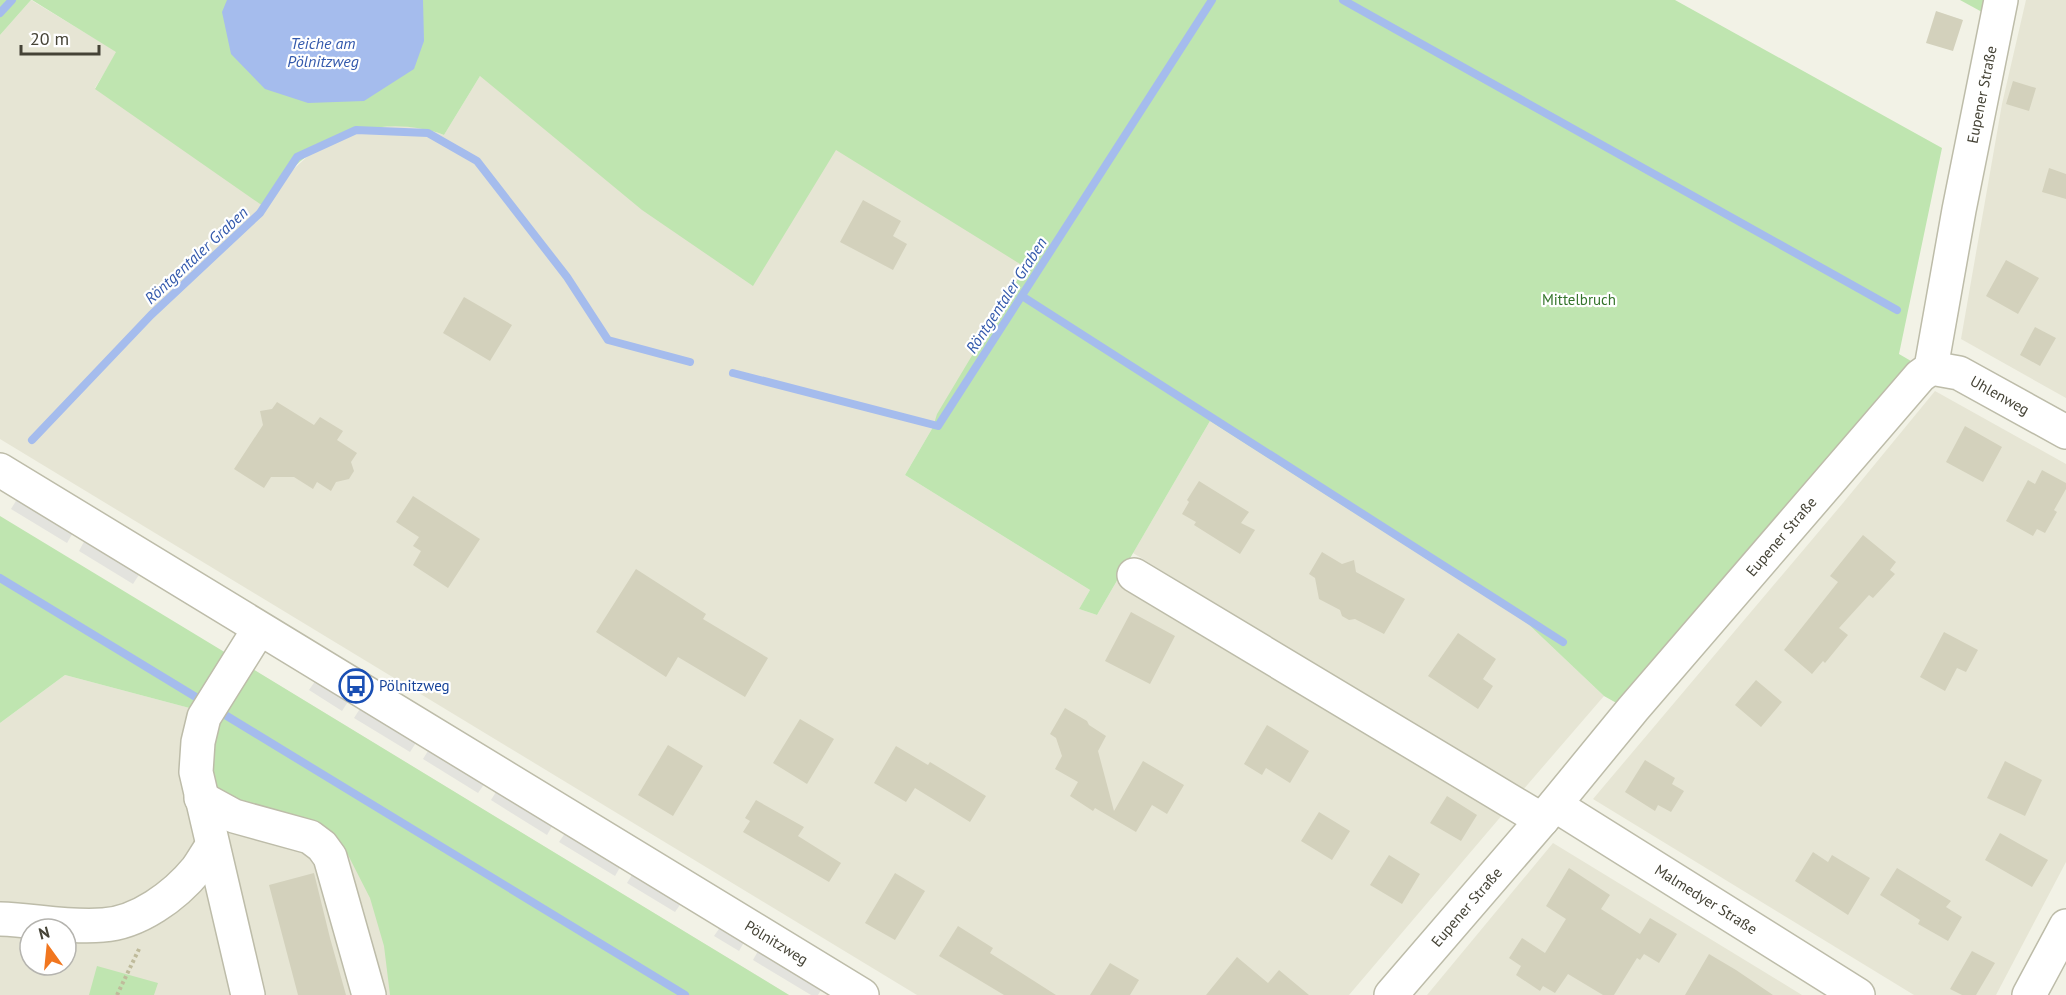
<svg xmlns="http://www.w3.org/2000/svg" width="2066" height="995" font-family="'PT Sans',sans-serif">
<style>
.residential{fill:#e6e5d4;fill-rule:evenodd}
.green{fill:#bfe5b0}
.parking{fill:#e3e3de}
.water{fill:#a5bced}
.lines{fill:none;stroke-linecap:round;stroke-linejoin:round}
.stream{stroke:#a5bced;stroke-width:8}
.building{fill:#d3d1bc}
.minor-casing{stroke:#bdbca9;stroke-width:36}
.path{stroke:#bfbb9b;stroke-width:4;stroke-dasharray:3 3;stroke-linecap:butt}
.minor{stroke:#fff;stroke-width:33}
.labels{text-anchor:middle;stroke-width:4.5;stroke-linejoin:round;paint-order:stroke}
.street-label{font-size:15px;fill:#454336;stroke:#fff}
.park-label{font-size:15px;fill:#34742b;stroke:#fff}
.transit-label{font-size:15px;fill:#164399;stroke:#fff;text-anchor:start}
.water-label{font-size:16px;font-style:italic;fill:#3359ac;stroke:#fff}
</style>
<rect width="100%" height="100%" fill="#f2f2e6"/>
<path class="residential" d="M 31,0 L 117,52 L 95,88 L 263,205 L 283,179 L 310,154 L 329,141 L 356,130 L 399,125 L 428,129 L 444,135 L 480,76 L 840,142 L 1031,259 L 905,475 L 1090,590 L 1079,609 L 1097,615 L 1118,579 L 1503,814 L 1349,995 L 917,995 L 0,439 L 0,35 Z
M 2026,0 L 2066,0 L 2066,398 L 1961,339 L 2002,104 Z
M 1935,391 L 2066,464 L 2066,862 L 1996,995 L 1914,995 L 1593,799 L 1843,503 Z
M 1210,421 L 1526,622 L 1604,696 L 1522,791 L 1133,553 Z
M 231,656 L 619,892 L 789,995 L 0,995 L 0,723 L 65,675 L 197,710 ZM 30,929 L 66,929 L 66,965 L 30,965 Z
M 1553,843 L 1802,995 L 1427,995 Z"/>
<path class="green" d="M 0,0 L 31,0 L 0,35 Z
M 32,0 L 1675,0 L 1942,148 L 1899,354 L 1911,361 L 1895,392 L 1629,710 L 1604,696 L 1526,622 L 1210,421 L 1097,615 L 1079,609 L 1090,590 L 905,475 L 933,427 L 937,414 L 1025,267 L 836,150 L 753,286 L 642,210 L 480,76 L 444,135 C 387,114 322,132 282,180 C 275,188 270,197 263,206 L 95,89 L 116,52 Z
M 1960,0 L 1985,0 L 1982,12 Z
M 0,516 L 231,656 L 197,710 L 65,675 L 0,723 Z
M 251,668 L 789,995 L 390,995 L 384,946 L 370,898 L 348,855 L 307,829 L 219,794 C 198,746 227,708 251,668 Z
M 97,966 L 158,983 L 154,995 L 89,995 Z"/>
<path class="parking" d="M 19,496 L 75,529 L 67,543 L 11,509 Z
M 87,536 L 142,570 L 133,584 L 79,551 Z
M 318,677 L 351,697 L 342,711 L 309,690 Z
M 363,704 L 419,738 L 410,752 L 354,718 Z
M 431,746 L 487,780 L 478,793 L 423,759 Z
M 499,787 L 555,821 L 547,835 L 491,800 Z
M 568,829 L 623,862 L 615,876 L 559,842 Z
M 635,870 L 684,899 L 675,912 L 627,883 Z
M 723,923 L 747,937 L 739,951 L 714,936 Z
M 761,946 L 824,985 L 818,995 L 811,995 L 753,960 Z"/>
<path class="water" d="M 227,0 L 423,0 L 424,41 L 414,69 L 364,101 L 308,103 L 265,89 L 231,54 L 222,12 Z"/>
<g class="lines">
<path class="stream" d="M 1343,0 L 1897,310
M 0,13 L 12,0
M 1022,296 L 1563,642
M 733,373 L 938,426 L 1212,0
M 32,440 L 151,315 L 260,213 L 297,157 L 356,130 L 428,133 L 477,161 L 567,277 L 608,340 L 690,362
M 0,578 L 204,702
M 217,710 L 685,995"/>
</g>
<path class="building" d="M 1936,11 L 1963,20 L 1953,51 L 1926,43 Z
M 2013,81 L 2036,88 L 2029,111 L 2006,104 Z
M 2049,168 L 2066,174 L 2066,199 L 2042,192 Z
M 863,200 L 901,221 L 893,236 L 907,244 L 893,270 L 840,242 Z
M 2006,260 L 2039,278 L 2018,314 L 1986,296 Z
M 464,297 L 512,325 L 490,361 L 443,333 Z
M 2035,327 L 2056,338 L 2040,366 L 2020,355 Z
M 277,402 L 314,425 L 320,417 L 343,431 L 337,440 L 357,453 L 351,462 L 354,471 L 349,479 L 336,482 L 331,491 L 317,482 L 313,489 L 294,477 L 271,477 L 264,488 L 234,469 L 263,425 L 260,411 L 272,409 Z
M 1965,426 L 2002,447 L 1983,482 L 1946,462 Z
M 2042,470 L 2066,483 L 2066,489 L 2054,510 L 2057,512 L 2045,533 L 2037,529 L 2033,536 L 2006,521 L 2028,480 L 2035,484 Z
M 1199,481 L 1249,512 L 1241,523 L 1255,530 L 1240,554 L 1194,525 L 1196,522 L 1182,514 L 1189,502 L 1187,500 Z
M 413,496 L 480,539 L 448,588 L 413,565 L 421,551 L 413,546 L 419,537 L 396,522 Z
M 1863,535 L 1896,562 L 1890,570 L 1895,574 L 1873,598 L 1869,595 L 1839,628 L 1848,635 L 1825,663 L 1823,661 L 1812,674 L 1784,650 L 1838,582 L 1830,576 Z
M 1322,552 L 1342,564 L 1354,560 L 1356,572 L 1405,599 L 1384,634 L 1355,619 L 1349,620 L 1342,616 L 1340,610 L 1319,599 L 1315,578 L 1309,574 Z
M 636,569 L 706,614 L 703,619 L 768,658 L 745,697 L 678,657 L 666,677 L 596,632 Z
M 1131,612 L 1175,636 L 1150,684 L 1105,661 Z
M 1944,632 L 1978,650 L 1966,672 L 1957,668 L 1945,691 L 1920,677 Z
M 1458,633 L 1496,659 L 1483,679 L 1493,686 L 1478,709 L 1428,676 Z
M 1756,680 L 1782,702 L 1761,727 L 1735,705 Z
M 1065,708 L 1087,721 L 1089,725 L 1106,736 L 1098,751 L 1114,811 L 1143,761 L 1184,785 L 1167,814 L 1152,805 L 1136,832 L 1095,808 L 1093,811 L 1070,796 L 1078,782 L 1055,769 L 1062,756 L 1056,738 L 1050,734 Z
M 800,719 L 834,739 L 807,784 L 773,763 Z
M 1267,725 L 1309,751 L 1290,783 L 1266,768 L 1262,775 L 1244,764 Z
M 668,745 L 703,766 L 673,816 L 638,795 Z
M 896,746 L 928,765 L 930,762 L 986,796 L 970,822 L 915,788 L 906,802 L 874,783 Z
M 1645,760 L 1675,778 L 1672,784 L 1684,791 L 1671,812 L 1658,805 L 1655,811 L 1625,792 Z
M 2005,761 L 2042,780 L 2025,816 L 1987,798 Z
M 1447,796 L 1477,815 L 1461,841 L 1430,823 Z
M 756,800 L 804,827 L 798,836 L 841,863 L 829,882 L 743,832 L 750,821 L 745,818 Z
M 1319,812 L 1350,831 L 1332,860 L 1301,841 Z
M 2000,833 L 2048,860 L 2032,887 L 1985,860 Z
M 1813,852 L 1828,862 L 1832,855 L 1870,878 L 1848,915 L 1795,881 Z
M 1389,855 L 1420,874 L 1402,904 L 1370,885 Z
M 1569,868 L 1610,895 L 1601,909 L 1640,934 L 1650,918 L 1677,934 L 1659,963 L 1644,954 L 1640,960 L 1637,958 L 1614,995 L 1603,995 L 1568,974 L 1555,993 L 1543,986 L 1540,991 L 1516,975 L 1521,966 L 1509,958 L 1522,938 L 1545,953 L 1566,919 L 1546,906 Z
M 1897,868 L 1951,901 L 1946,907 L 1962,917 L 1948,941 L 1918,924 L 1920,920 L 1880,895 Z
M 314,873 L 330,938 L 346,995 L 298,995 L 269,885 Z
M 895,873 L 925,891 L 895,940 L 865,923 Z
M 958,926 L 993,948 L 990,953 L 1056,995 L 1004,995 L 939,956 Z
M 1972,951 L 1995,963 L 1976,995 L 1962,995 L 1950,989 Z
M 1709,954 L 1736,970 L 1773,995 L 1685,995 Z
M 1237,957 L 1268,983 L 1279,970 L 1309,995 L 1206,995 Z
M 1110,963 L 1139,980 L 1130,995 L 1090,995 Z"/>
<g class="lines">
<g class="minor-casing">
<g id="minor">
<path id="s1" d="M 1931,368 L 1959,373 L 2066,432"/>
<path id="s2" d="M 0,470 L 862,995"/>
<path d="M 1134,575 L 1542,820"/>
<path d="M 201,798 L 234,816 L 310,837 L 322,846 L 330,857 L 369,995"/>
<path id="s3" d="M 1555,805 L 1858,995"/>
<path d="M 0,919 C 34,920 68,928 103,925 C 138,923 175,896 197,869 C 202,862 207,853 212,846"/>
<path d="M 248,995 L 196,772 L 198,742 L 204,717 L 259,629"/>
<path id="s4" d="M 1391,995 L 1542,820 L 1633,709 L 1920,376 L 1931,368 L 1959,210 L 2001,0"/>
<path d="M 2029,995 L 2066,926"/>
</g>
</g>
<path class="path" d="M 117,995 L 140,947"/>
<use href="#minor" class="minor"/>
</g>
<defs>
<g id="bus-ring" transform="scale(1.725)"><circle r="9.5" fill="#fff" stroke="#1a4fb4" stroke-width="1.5"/><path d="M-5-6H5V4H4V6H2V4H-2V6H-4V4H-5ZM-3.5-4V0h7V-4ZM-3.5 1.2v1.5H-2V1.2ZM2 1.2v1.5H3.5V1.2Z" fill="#1a4fb4"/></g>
</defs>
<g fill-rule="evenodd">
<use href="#bus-ring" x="356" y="686"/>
</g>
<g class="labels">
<g class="street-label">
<text dy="5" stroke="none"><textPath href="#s4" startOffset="1106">Eupener Straße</textPath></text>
<text dy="5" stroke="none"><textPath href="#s1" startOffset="75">Uhlenweg</textPath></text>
<text dy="5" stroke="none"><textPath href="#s4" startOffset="602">Eupener Straße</textPath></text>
<text dy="5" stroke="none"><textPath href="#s3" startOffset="178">Malmedyer Straße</textPath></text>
<text dy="5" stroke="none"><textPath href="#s4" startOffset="116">Eupener Straße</textPath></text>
<text dy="5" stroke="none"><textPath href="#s2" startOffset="909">Pölnitzweg</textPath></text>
</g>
<g class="park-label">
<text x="1579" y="305">Mittelbruch</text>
</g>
<g class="transit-label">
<text x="379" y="691">Pölnitzweg</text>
</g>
<g class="water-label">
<text x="323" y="49">Teiche am<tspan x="323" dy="18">Pölnitzweg</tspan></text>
<text transform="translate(196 255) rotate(-43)" y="6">Röntgentaler Graben</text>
<text transform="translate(1006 295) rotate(-57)" y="6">Röntgentaler Graben</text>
</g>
</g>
<g transform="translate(48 947) rotate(345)"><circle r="28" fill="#ffffff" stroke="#b5b4af" stroke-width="1.5"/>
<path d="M0-4.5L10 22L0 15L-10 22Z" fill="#f1761f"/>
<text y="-9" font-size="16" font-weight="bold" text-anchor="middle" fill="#454336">N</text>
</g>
<path d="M21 45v9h78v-9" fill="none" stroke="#454336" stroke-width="3"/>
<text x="30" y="45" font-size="18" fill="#454336" stroke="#ffffff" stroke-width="4.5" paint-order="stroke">20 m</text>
</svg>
